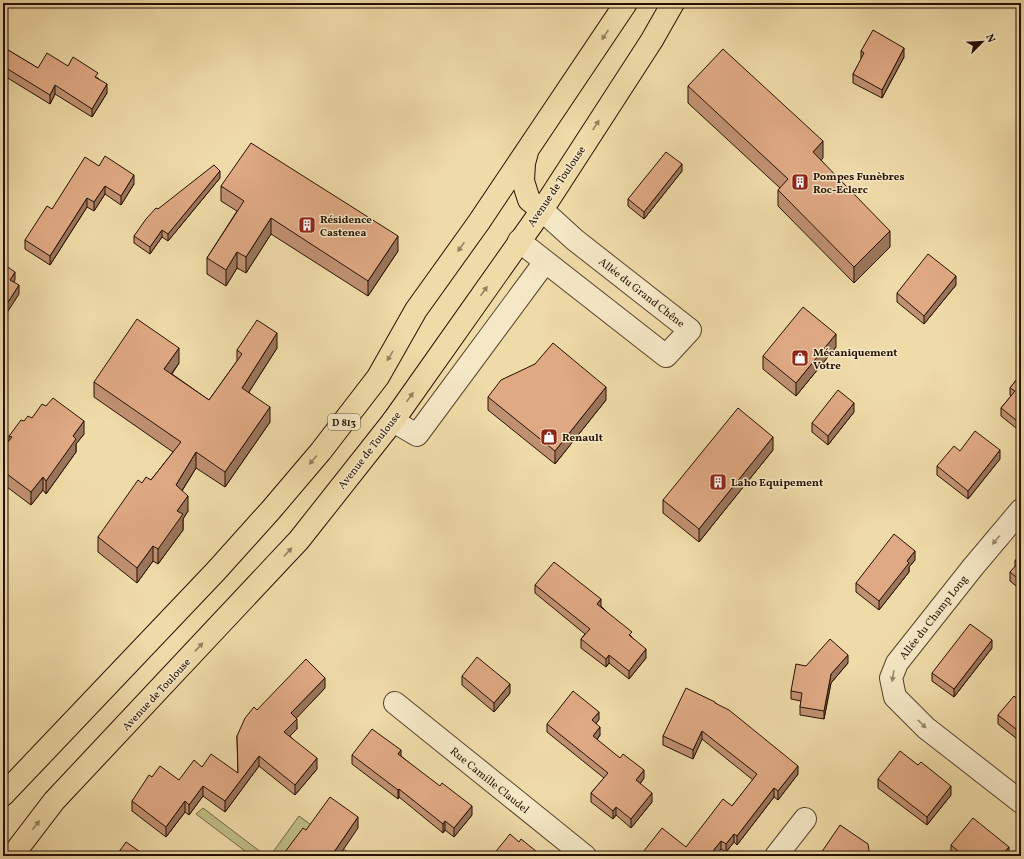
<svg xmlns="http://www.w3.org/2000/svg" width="1024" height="859" font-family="Vollkorn,serif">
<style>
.grass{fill:#bfbe84;stroke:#726744}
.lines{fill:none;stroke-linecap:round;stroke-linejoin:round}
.minor-casing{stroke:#58432c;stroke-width:24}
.primary-casing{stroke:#261003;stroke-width:24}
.minor{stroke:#f5e8c6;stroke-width:22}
.primary{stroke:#efdba8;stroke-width:22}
.wall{fill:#c09171;stroke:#261003}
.shaded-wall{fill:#9c765c;stroke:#261003}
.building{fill:#dfa983;stroke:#261003}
.oneway{fill:#95805e}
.oneway2{fill:#98876e}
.labels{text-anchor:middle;stroke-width:3;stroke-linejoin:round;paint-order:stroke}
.shield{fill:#f5e8c6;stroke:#64513e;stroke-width:1}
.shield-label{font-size:10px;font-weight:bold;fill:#261003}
.poi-label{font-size:11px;font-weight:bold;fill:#261003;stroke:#f5e8c6;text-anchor:start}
.street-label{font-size:11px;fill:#261003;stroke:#f5e8c6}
</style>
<rect width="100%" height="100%" fill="#efdba8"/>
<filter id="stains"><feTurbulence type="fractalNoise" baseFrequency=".005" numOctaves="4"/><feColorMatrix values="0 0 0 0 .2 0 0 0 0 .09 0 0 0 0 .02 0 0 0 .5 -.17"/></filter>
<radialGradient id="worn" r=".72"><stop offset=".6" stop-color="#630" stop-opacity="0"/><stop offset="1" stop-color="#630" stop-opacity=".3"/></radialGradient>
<path class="grass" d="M 203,808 L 266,856 L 242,856 L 245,851 L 196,814 Z
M 299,816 L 353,856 L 270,856 Z"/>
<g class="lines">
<g class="minor-casing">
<path id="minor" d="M 519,241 L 666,356 L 690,330 L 575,240 L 542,210
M 393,421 L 417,435 L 545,262
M 1021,510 L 973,567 L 897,663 L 891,678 L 895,697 L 926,728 L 1021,802
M 395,703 L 585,856
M 776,856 L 805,819"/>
</g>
<g class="primary-casing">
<path id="primary" d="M 527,152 L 524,163 L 523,181 L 529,200 L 542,210
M 3,795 L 216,571 L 270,511 L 321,451 L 378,377 L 416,310 L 479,222 L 626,3
M 12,856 L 54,801 L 299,540 L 393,421 L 542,210 L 652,40 L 673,3"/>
</g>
<use href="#minor" class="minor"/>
<use href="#primary" class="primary"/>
</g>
<path class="wall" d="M 3,47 L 38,68 L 68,66 L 98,78 L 107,93 L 92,117 L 55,94 L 50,104 L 6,77 Z
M 861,51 L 904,57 L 882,98 L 853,83 L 853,74 L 861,60 Z
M 688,86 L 823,158 L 821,160 L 890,247 L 854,283 L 778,206 L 778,190 L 780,188 L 688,103 Z
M 99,166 L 134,184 L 121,205 L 105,194 L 94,211 L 87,207 L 50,265 L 25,249 L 25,240 L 52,209 Z
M 682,171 L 644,219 L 628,206 L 628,199 Z
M 220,178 L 168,241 L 162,237 L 150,254 L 134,243 L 134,236 L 158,209 Z
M 221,186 L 398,251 L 368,296 L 271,234 L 246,273 L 237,268 L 226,286 L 207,274 L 207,258 L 237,211 L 221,201 Z
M 956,285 L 924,324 L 897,302 L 897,293 Z
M 836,347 L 796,396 L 763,369 L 763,356 Z
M 277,348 L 249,392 L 270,422 L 225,487 L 196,468 L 182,491 L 188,511 L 183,519 L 183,530 L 158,564 L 153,561 L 137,583 L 98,552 L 98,537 L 142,483 L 151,480 L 173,452 L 94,397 L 94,382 L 179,363 L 172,374 L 209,400 L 237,361 L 237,350 Z
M 535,364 L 606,400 L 555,464 L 488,410 L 488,397 Z
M 1021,374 L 1021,432 L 1001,416 L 1001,408 L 1011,396 L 1010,395 L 1010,388 Z
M 46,406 L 84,434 L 76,444 L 76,452 L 46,494 L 43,490 L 31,505 L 3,484 L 3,448 L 9,441 L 9,436 L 24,421 L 32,418 Z
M 854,412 L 828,445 L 812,432 L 812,423 Z
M 773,450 L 699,542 L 663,513 L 663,500 Z
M 1000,459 L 968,499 L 937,475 L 937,466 Z
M 1021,553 L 1021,590 L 1010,581 L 1010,572 L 1015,567 L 1015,561 Z
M 915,560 L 909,567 L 909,572 L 879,610 L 856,592 L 856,583 Z
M 535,585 L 601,606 L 632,637 L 646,658 L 629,679 L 609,663 L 606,667 L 581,648 L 581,639 L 585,634 L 535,593 Z
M 992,648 L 954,697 L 932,681 L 932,673 Z
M 848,663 L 831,683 L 824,719 L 800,715 L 800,707 L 801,701 L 791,699 L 791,691 L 806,666 Z
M 462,676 L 510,693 L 494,712 L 462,685 Z
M 325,688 L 296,718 L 297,729 L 290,736 L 317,769 L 295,795 L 259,766 L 225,812 L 203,796 L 189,815 L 185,812 L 166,837 L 132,811 L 132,801 L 152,777 L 179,780 L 202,767 L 238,773 L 237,736 L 257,710 Z
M 1021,702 L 1021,742 L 998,724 L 998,715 Z
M 715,703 L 798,774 L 778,800 L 774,797 L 737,845 L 734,842 L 726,852 L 721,849 L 686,847 L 732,806 L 753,780 L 702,739 L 693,759 L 663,745 L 663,736 Z
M 599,720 L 596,723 L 600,735 L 597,740 L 644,778 L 640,784 L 652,802 L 631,828 L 616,815 L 613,819 L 591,802 L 591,793 L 604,778 L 547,732 L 547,724 Z
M 352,755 L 401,756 L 472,815 L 454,837 L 445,830 L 443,833 L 399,797 L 398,799 L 352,764 Z
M 918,765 L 951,795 L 927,825 L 878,788 L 878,779 Z
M 951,845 L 1009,855 L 1008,856 L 954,856 L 951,854 Z"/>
<path class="shaded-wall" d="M 904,48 L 904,57 L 882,98 L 882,90 Z
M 6,68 L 6,77 L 3,82 L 3,73 Z
M 107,84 L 107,93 L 92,117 L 92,109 Z
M 55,85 L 55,94 L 50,104 L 50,95 Z
M 823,141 L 823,158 L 813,169 L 813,152 Z
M 682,164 L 682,171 L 644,219 L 644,212 Z
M 220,171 L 220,178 L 168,241 L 168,234 Z
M 134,175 L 134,184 L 121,205 L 121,196 Z
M 105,186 L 105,194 L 94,211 L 94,202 Z
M 87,198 L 87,207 L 50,265 L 50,256 Z
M 271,218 L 271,234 L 246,273 L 246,257 Z
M 162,230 L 162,237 L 150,254 L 150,247 Z
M 890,231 L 890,247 L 854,283 L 854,267 Z
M 398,236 L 398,251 L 368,296 L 368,281 Z
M 237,252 L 237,268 L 226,286 L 226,270 Z
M 15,272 L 15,280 L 10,289 L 10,280 Z
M 956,276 L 956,285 L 924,324 L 924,316 Z
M 19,285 L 19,294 L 3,319 L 3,310 Z
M 277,333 L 277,348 L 242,403 L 242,388 Z
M 836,334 L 836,347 L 796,396 L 796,383 Z
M 179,348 L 179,363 L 164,384 L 164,369 Z
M 606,387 L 606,400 L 555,464 L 555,451 Z
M 854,403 L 854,412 L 828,445 L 828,436 Z
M 270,407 L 270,422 L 225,487 L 225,472 Z
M 84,421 L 84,434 L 76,444 L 76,452 L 46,494 L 46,481 L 73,436 Z
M 773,437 L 773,450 L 699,542 L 699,529 Z
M 1000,450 L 1000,459 L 968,499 L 968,491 Z
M 196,452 L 196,468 L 176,500 L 176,485 Z
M 43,477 L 43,490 L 31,505 L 31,492 Z
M 188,496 L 188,511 L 183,519 L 183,530 L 158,564 L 158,549 L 177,511 Z
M 153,546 L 153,561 L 137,583 L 137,568 Z
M 915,551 L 915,560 L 909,567 L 909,572 L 879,610 L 879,601 L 907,561 Z
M 601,599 L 601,608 L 597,604 Z
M 992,640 L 992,648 L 954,697 L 954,689 Z
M 646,649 L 646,658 L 629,679 L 629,671 Z
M 609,655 L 609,663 L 606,667 L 606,659 Z
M 848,655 L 848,663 L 831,683 L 824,719 L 824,711 L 831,674 Z
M 325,678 L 325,688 L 291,724 L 291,713 Z
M 510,684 L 510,693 L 494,712 L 494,703 Z
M 599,712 L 599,720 L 592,728 L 592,720 Z
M 297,719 L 297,729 L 284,742 L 284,732 Z
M 600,727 L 600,735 L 593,745 L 593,736 Z
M 702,731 L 702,739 L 693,759 L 693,750 Z
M 401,750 L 401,758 L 398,754 Z
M 259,756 L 259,766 L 225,812 L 225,801 Z
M 317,758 L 317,769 L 295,795 L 295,785 Z
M 798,766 L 798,774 L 778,800 L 778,791 Z
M 644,770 L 644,778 L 636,789 L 636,780 Z
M 203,786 L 203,796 L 189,815 L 189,805 Z
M 951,786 L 951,795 L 927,825 L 927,817 Z
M 774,788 L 774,797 L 737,845 L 737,836 Z
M 399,789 L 399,797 L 398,799 L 398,790 Z
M 652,793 L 652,802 L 631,828 L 631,819 Z
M 185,801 L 185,812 L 166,837 L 166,827 Z
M 472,806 L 472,815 L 454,837 L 454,828 Z
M 616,807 L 616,815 L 613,819 L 613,811 Z
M 358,817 L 358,828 L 339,856 L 334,852 Z
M 445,821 L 445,830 L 443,833 L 443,824 Z
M 734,834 L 734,842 L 726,852 L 726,844 Z
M 721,841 L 721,849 L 716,856 L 709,856 Z
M 1009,847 L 1009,855 L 1008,856 L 1001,856 Z"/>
<path class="building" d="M 873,30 L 904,48 L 882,90 L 853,74 L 864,53 L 861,51 Z
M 3,47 L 38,68 L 47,53 L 68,66 L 73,57 L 98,73 L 95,77 L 107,84 L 92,109 L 55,85 L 50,95 L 6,68 L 3,73 Z
M 723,49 L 823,141 L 813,152 L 890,231 L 854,267 L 778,190 L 788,179 L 688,86 Z
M 251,143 L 398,236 L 368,281 L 271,218 L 246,257 L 237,252 L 226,270 L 207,258 L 244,201 L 221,186 Z
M 666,152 L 682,164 L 644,212 L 628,199 Z
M 105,156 L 134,175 L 121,196 L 105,186 L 94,202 L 87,198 L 50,256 L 25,240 L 47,206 L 52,209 L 85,157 L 99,166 Z
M 214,165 L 220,171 L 168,234 L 162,230 L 150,247 L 134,236 L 146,219 L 156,208 L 158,209 Z
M 928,254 L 956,276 L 924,316 L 897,293 Z
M 3,264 L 15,272 L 10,280 L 19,285 L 3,310 Z
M 803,307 L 836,334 L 796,383 L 763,356 Z
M 137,319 L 179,348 L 164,369 L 209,400 L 242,354 L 237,350 L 257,320 L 277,333 L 242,388 L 270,407 L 225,472 L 196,452 L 176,485 L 188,496 L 177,511 L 183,514 L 158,549 L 153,546 L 137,568 L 98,537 L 138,480 L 142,483 L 146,477 L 151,480 L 181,442 L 94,382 Z
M 553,343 L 606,387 L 555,451 L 488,397 L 501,380 L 535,364 Z
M 1021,374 L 1021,424 L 1001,408 L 1015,391 L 1010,388 Z
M 838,390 L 854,403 L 828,436 L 812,423 Z
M 53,398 L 84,421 L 73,436 L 76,439 L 46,481 L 43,477 L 31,492 L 3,471 L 3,458 L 5,455 L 3,454 L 3,448 L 12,437 L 9,436 L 21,420 L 24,421 L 28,416 L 32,418 L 42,404 L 46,406 Z
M 738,408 L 773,437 L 699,529 L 663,500 Z
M 975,431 L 1000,450 L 968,491 L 937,466 L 954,446 L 960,451 Z
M 894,534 L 915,551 L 907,561 L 909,563 L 879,601 L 856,583 Z
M 1021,553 L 1021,581 L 1010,572 L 1018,563 L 1015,561 Z
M 554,562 L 601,599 L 597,604 L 632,632 L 629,635 L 646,649 L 629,671 L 609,655 L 606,659 L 581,639 L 590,629 L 535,585 Z
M 970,624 L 992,640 L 954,689 L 932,673 Z
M 830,639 L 848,655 L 831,674 L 824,711 L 800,707 L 802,693 L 791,691 L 796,664 L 806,666 Z
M 477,657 L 510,684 L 494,703 L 462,676 Z
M 306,659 L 325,678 L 291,713 L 297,719 L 284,732 L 317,758 L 295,785 L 259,756 L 225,801 L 203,786 L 189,805 L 185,801 L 166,827 L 132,801 L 149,775 L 152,777 L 160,766 L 179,780 L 194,760 L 202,767 L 211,754 L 238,773 L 237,736 L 245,718 L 254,707 L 257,710 Z
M 686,688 L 715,702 L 715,703 L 729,710 L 798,766 L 778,791 L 774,788 L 737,836 L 734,834 L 726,844 L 721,841 L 709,856 L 640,856 L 662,828 L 686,847 L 723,799 L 732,806 L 757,774 L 702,731 L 693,750 L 663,736 Z
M 573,691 L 599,712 L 592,720 L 600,727 L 593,736 L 620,758 L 623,754 L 644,770 L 636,780 L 652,793 L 631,819 L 616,807 L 613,811 L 591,793 L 608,773 L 547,724 Z
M 1014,696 L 1021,702 L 1021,733 L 998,715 Z
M 372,729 L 401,750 L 398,754 L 440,786 L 442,783 L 472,806 L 454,828 L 445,821 L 443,824 L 399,789 L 398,790 L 352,755 Z
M 900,751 L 918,765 L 921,762 L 951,786 L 927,817 L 878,779 Z
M 330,797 L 358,817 L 334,852 L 340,856 L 282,856 L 303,828 L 306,830 Z
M 973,818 L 1009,847 L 1001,856 L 964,856 L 951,845 Z
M 840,825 L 868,844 L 870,856 L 819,856 Z
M 510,834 L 519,842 L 521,839 L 542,856 L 493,856 L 493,855 Z
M 126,842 L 146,856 L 116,856 Z"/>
<defs><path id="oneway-solid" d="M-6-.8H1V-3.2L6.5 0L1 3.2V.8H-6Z"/></defs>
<g class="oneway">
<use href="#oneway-solid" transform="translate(605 35) rotate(124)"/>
<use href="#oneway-solid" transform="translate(596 125) rotate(-57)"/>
<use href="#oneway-solid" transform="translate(461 247) rotate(125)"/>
<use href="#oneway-solid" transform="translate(484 291) rotate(-55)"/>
<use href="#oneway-solid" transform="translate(390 356) rotate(121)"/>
<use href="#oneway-solid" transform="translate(410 397) rotate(-55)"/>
<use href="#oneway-solid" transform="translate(313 460) rotate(131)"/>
<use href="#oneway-solid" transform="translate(288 552) rotate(-47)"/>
<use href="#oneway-solid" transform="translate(199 647) rotate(-47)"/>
<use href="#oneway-solid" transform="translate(36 825) rotate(-52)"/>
</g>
<g class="oneway2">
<use href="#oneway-solid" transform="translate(996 540) rotate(130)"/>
<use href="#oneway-solid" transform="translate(893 676) rotate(99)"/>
<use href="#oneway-solid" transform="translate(922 724) rotate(44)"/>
</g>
<defs>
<g id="building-square" transform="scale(0.9)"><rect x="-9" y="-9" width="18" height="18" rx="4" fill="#8f2418" stroke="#f5e8c6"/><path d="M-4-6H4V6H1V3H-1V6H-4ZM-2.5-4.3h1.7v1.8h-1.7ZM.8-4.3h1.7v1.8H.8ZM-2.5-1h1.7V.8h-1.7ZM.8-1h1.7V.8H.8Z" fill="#fff"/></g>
<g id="shop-square" transform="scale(0.9)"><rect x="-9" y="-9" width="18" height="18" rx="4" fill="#8f2418" stroke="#f5e8c6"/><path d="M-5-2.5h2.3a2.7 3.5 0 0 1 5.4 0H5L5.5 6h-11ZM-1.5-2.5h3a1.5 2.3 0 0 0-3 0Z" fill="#fff"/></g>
</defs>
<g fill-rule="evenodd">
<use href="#building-square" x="800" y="182"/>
<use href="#building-square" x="307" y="225"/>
<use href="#shop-square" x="800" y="358"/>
<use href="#shop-square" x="549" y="437"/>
<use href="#building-square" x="718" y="482"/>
</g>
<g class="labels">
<rect class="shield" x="328" y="414" width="32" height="16" rx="3"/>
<g class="shield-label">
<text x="344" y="426">D 813</text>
</g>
<g class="poi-label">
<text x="813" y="180">Pompes Funèbres<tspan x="813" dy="13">Roc-Eclerc</tspan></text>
<text x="320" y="223">Résidence<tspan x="320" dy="13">Castenea</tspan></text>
<text x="813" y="356">Mécaniquement<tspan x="813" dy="13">Votre</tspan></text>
<text x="562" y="441">Renault</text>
<text x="731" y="486">Laho Equipement</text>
</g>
<g class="street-label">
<text transform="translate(556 186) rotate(-56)" y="4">Avenue de Toulouse</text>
<text transform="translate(642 292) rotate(38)" y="4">Allée du Grand Chêne</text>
<text transform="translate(369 450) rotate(-52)" y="4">Avenue de Toulouse</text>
<text transform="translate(933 617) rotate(-52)" y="4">Allée du Champ Long</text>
<text transform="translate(156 694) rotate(-47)" y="4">Avenue de Toulouse</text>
<text transform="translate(490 780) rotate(39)" y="4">Rue Camille Claudel</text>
</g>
</g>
<rect width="1024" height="859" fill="none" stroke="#efdba8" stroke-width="16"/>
<rect x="4" y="4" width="1016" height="851" fill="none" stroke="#261003" stroke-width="2"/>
<rect x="8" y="8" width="1008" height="843" fill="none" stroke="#261003"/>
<g transform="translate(982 42) rotate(66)" stroke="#f5e8c6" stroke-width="3" paint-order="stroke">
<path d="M0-3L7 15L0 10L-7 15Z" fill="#261003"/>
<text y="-6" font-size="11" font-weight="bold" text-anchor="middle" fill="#261003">N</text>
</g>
<rect width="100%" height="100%" filter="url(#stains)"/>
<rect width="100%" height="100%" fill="url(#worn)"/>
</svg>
